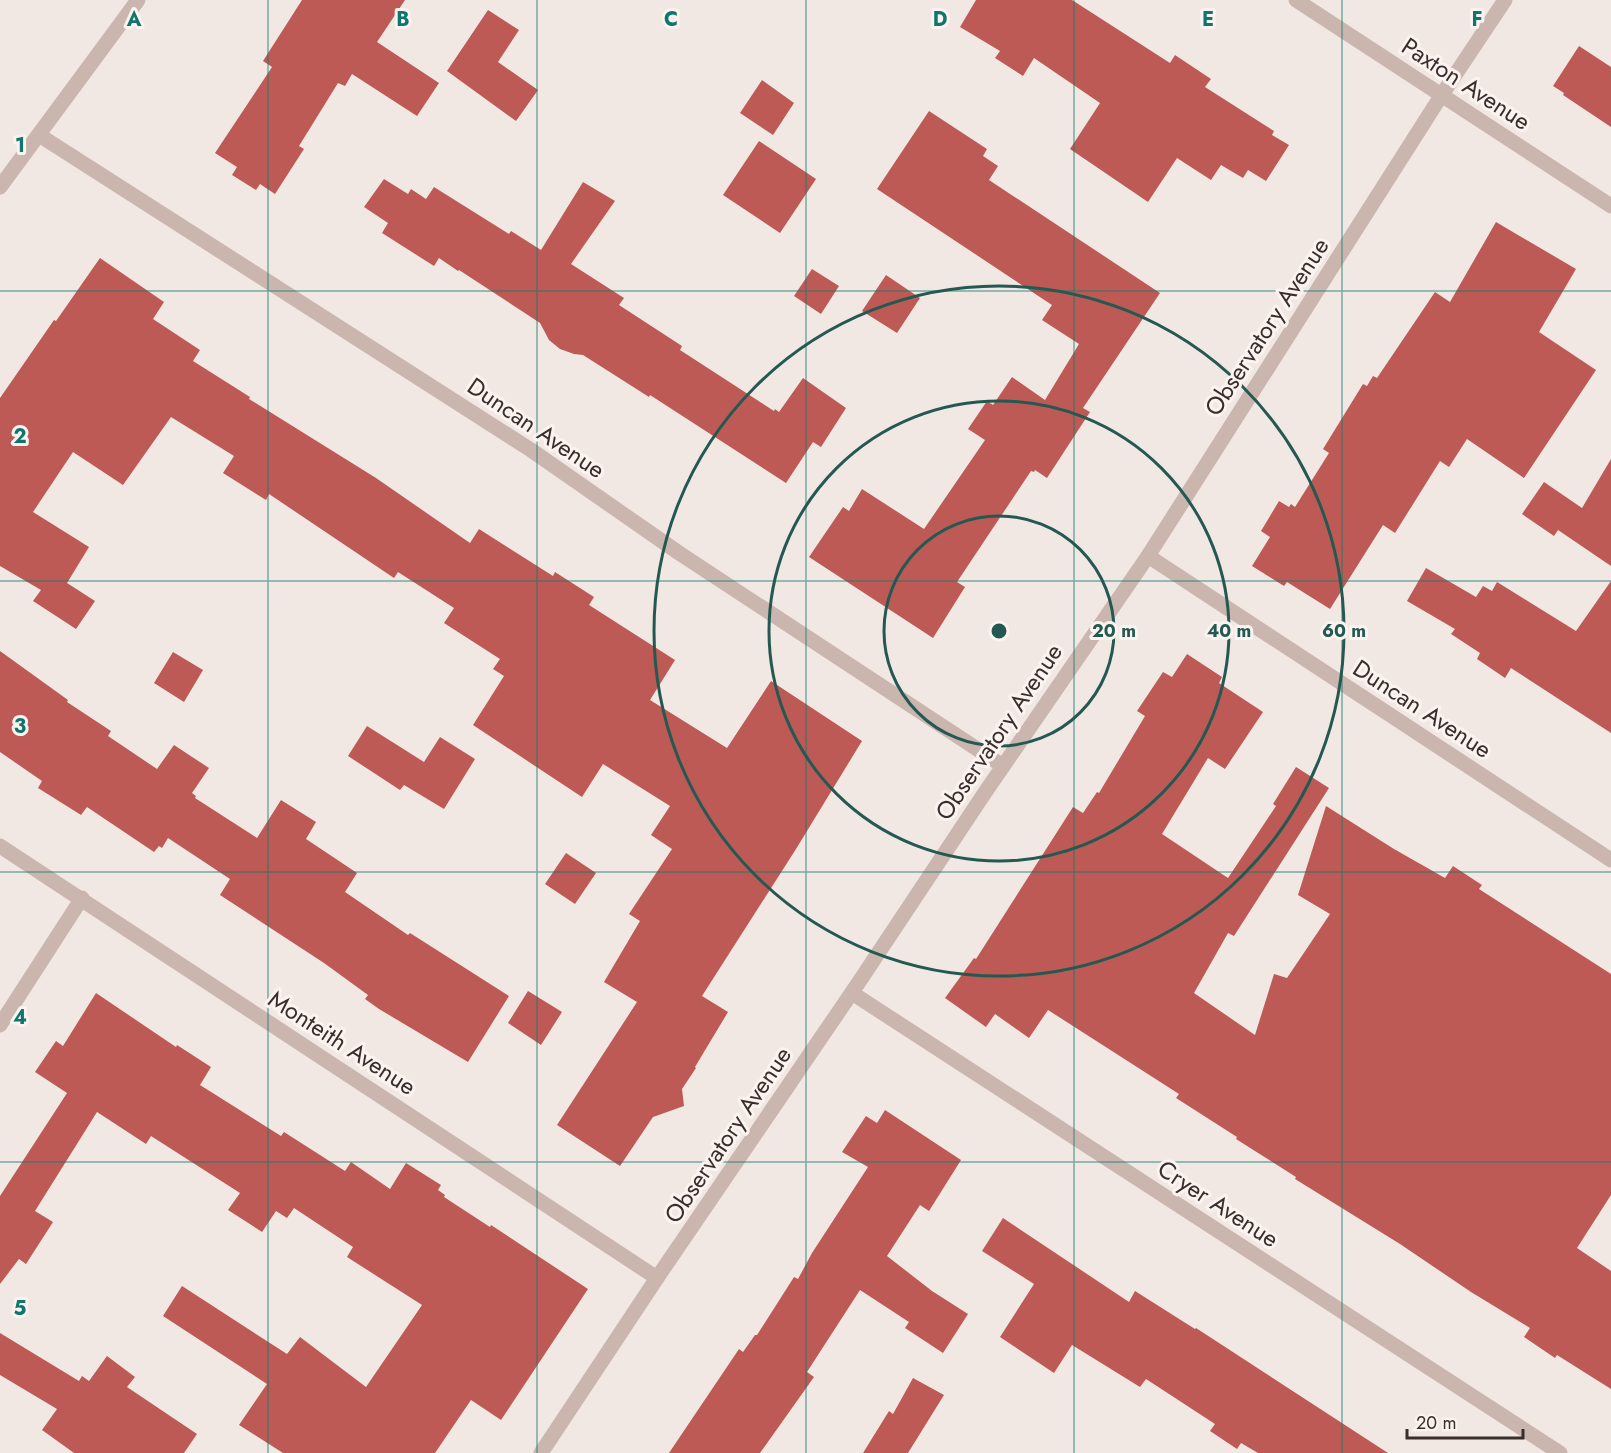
<svg xmlns="http://www.w3.org/2000/svg" width="1611" height="1453" font-family="Jost,sans-serif">
<style>
.building{fill:#bd5a56}
.lines{fill:none;stroke-linecap:round;stroke-linejoin:round}
.minor{stroke:#cab6af;stroke-width:15}
.tertiary{stroke:#cab6af;stroke-width:15}
.grid{fill:none;stroke:#0f766e;stroke-width:1.5;stroke-opacity:0.55}
.ring{fill:none;stroke:#245952;stroke-width:3}
.labels{text-anchor:middle;stroke-width:6;stroke-linejoin:round;paint-order:stroke}
.street-label{font-size:24px;fill:#3a2e2c;stroke:#faf3ef}
.grid-label{font-size:20px;text-anchor:middle;font-weight:bold;fill:#0f766e;stroke:#faf3ef;stroke-width:6;stroke-linejoin:round;paint-order:stroke}
.centre{fill:#245952;stroke:#faf3ef;stroke-width:3}
.ring-label{font-size:18px;text-anchor:middle;font-weight:bold;fill:#245952;stroke:#faf3ef;stroke-width:6;stroke-linejoin:round;paint-order:stroke}
</style>
<rect width="100%" height="100%" fill="#f2e8e3"/>
<path class="building" d="M 302,0 L 405,0 L 377,42 L 439,83 L 417,116 L 352,74 L 345,86 L 338,83 L 299,146 L 304,149 L 275,194 L 260,184 L 256,190 L 232,175 L 237,167 L 215,153 L 272,67 L 263,61 Z
M 976,0 L 1072,0 L 1170,63 L 1175,55 L 1211,79 L 1205,87 L 1274,131 L 1272,135 L 1289,145 L 1266,181 L 1248,170 L 1243,178 L 1221,165 L 1211,180 L 1177,158 L 1148,202 L 1070,149 L 1100,103 L 1034,58 L 1023,76 L 995,58 L 1000,51 L 960,27 Z
M 488,10 L 519,30 L 498,62 L 538,90 L 516,121 L 447,71 Z
M 1579,46 L 1611,67 L 1611,127 L 1563,95 L 1564,93 L 1553,86 Z
M 762,80 L 794,103 L 773,135 L 740,113 Z
M 929,111 L 987,149 L 983,156 L 998,166 L 989,180 L 1160,293 L 1083,408 L 1090,412 L 1047,478 L 1035,470 L 1034,472 L 1031,471 L 957,582 L 965,587 L 933,638 L 809,557 L 843,507 L 849,511 L 862,489 L 924,529 L 985,440 L 968,429 L 987,401 L 993,405 L 1012,377 L 1045,400 L 1079,344 L 1042,320 L 1052,305 L 877,189 Z
M 759,141 L 816,179 L 780,233 L 723,195 Z
M 384,179 L 408,194 L 411,189 L 426,199 L 434,187 L 509,234 L 511,231 L 541,250 L 583,182 L 615,201 L 571,264 L 624,298 L 619,305 L 682,346 L 680,350 L 774,411 L 775,409 L 779,412 L 803,378 L 846,408 L 821,447 L 813,442 L 786,483 L 650,395 L 649,397 L 583,355 L 574,354 L 560,349 L 549,340 L 540,323 L 459,270 L 458,271 L 439,258 L 434,266 L 382,233 L 388,223 L 364,207 Z
M 1496,222 L 1576,269 L 1539,332 L 1596,370 L 1524,478 L 1467,439 L 1449,467 L 1440,461 L 1395,533 L 1383,525 L 1330,609 L 1287,582 L 1284,586 L 1252,566 L 1270,537 L 1261,531 L 1279,501 L 1289,507 L 1291,504 L 1295,507 L 1329,453 L 1323,449 L 1363,384 L 1367,386 L 1373,376 L 1377,378 L 1435,292 L 1450,302 Z
M 100,258 L 164,302 L 153,319 L 200,350 L 193,361 L 250,397 L 249,399 L 376,478 L 470,543 L 479,529 L 553,576 L 555,572 L 594,597 L 589,605 L 675,660 L 650,700 L 727,748 L 771,681 L 862,741 L 796,849 L 702,996 L 728,1012 L 695,1067 L 696,1068 L 682,1089 L 684,1106 L 653,1117 L 620,1166 L 557,1125 L 637,1002 L 604,982 L 640,921 L 629,914 L 672,849 L 651,835 L 670,806 L 603,764 L 582,797 L 473,725 L 504,676 L 493,669 L 500,659 L 444,623 L 454,608 L 398,572 L 394,578 L 269,494 L 266,500 L 223,473 L 234,456 L 171,417 L 123,485 L 73,452 L 33,512 L 89,547 L 67,583 L 95,601 L 76,629 L 33,601 L 41,590 L 0,566 L 0,398 L 54,320 L 56,321 Z
M 812,269 L 839,286 L 821,314 L 794,296 Z
M 886,275 L 920,298 L 897,333 L 862,311 Z
M 1611,459 L 1611,566 L 1558,530 L 1554,536 L 1522,514 L 1544,482 L 1582,508 Z
M 1426,568 L 1476,597 L 1483,586 L 1492,591 L 1497,582 L 1576,631 L 1611,581 L 1611,733 L 1511,668 L 1505,678 L 1477,659 L 1480,653 L 1451,634 L 1455,629 L 1407,601 Z
M 0,651 L 68,700 L 67,702 L 111,731 L 108,736 L 157,769 L 174,745 L 209,768 L 192,793 L 196,796 L 195,798 L 257,838 L 281,800 L 316,822 L 306,839 L 357,873 L 345,892 L 408,935 L 410,933 L 509,996 L 468,1062 L 379,1009 L 365,999 L 368,995 L 324,963 L 220,895 L 230,879 L 168,838 L 162,848 L 159,846 L 154,852 L 87,807 L 81,815 L 38,788 L 42,781 L 0,752 Z
M 173,652 L 203,670 L 184,702 L 154,683 Z
M 1187,654 L 1222,677 L 1219,683 L 1263,712 L 1225,769 L 1208,758 L 1162,834 L 1228,878 L 1276,806 L 1273,804 L 1296,767 L 1329,788 L 1234,936 L 1228,933 L 1194,993 L 1255,1035 L 1274,974 L 1287,978 L 1330,914 L 1298,895 L 1326,806 L 1394,849 L 1445,878 L 1453,866 L 1482,885 L 1479,889 L 1611,974 L 1611,1195 L 1577,1248 L 1611,1271 L 1611,1389 L 1557,1355 L 1555,1358 L 1524,1337 L 1530,1328 L 1471,1292 L 1400,1244 L 1295,1179 L 1296,1177 L 1236,1139 L 1237,1137 L 1176,1098 L 1179,1094 L 1048,1010 L 1029,1038 L 995,1014 L 986,1027 L 945,998 L 974,958 L 976,959 L 1073,807 L 1083,813 L 1097,792 L 1099,793 L 1145,716 L 1137,711 L 1163,672 L 1172,677 Z
M 367,726 L 424,762 L 440,737 L 475,759 L 444,809 L 404,785 L 400,790 L 348,756 Z
M 566,853 L 596,873 L 575,904 L 545,884 Z
M 528,991 L 562,1012 L 541,1045 L 508,1023 Z
M 96,993 L 176,1047 L 177,1045 L 211,1067 L 200,1085 L 281,1136 L 284,1132 L 345,1171 L 351,1162 L 390,1189 L 406,1163 L 441,1185 L 438,1190 L 445,1195 L 444,1197 L 490,1227 L 491,1225 L 588,1289 L 501,1420 L 471,1400 L 435,1453 L 283,1453 L 239,1425 L 267,1384 L 163,1316 L 182,1286 L 287,1354 L 300,1337 L 366,1387 L 422,1305 L 347,1257 L 353,1247 L 294,1208 L 287,1218 L 276,1211 L 262,1232 L 228,1210 L 240,1193 L 151,1136 L 146,1144 L 97,1112 L 35,1211 L 53,1222 L 26,1264 L 19,1259 L 0,1284 L 0,1196 L 67,1093 L 35,1072 L 56,1041 L 63,1046 Z
M 885,1110 L 961,1160 L 929,1211 L 920,1205 L 887,1256 L 932,1291 L 968,1314 L 943,1353 L 905,1328 L 909,1322 L 860,1290 L 807,1372 L 814,1377 L 760,1453 L 669,1453 L 739,1349 L 743,1352 L 755,1335 L 757,1335 L 794,1277 L 798,1279 L 812,1253 L 868,1167 L 842,1152 L 866,1116 L 877,1123 Z
M 1003,1218 L 1129,1302 L 1135,1291 L 1195,1329 L 1196,1328 L 1388,1453 L 1258,1453 L 1241,1443 L 1237,1449 L 1210,1431 L 1215,1424 L 1146,1379 L 1140,1387 L 1072,1345 L 1054,1373 L 1000,1337 L 1034,1284 L 982,1251 Z
M 0,1333 L 79,1381 L 82,1376 L 89,1381 L 107,1356 L 135,1377 L 127,1387 L 197,1434 L 184,1453 L 74,1453 L 42,1430 L 57,1409 L 0,1375 Z
M 913,1378 L 944,1395 L 908,1453 L 863,1453 L 889,1411 L 893,1414 Z"/>
<g class="lines">
<path class="minor" d="M 39,135 L 531,450 L 679,553 L 1003,766
M 1148,556 L 1611,860
M 0,846 L 657,1278
M 852,993 L 1560,1453
M 0,1025 L 82,898"/>
<path class="tertiary" d="M 1296,0 L 1611,206
M 0,187 L 138,0
M 541,1453 L 657,1278 L 859,982 L 986,791 L 1148,556 L 1441,96 L 1505,0"/>
</g>
<path class="grid" d="M 268,0 L 268,1453M 537,0 L 537,1453M 806,0 L 806,1453M 1074,0 L 1074,1453M 1342,0 L 1342,1453M 0,291 L 1611,291M 0,581 L 1611,581M 0,872 L 1611,872M 0,1162 L 1611,1162"/>
<g class="ring">
<circle cx="999" cy="631" r="115"/>
<circle cx="999" cy="631" r="230"/>
<circle cx="999" cy="631" r="345"/>
</g>
<g class="labels">
<g class="street-label">
<text transform="translate(1466 84) rotate(33)" y="8">Paxton Avenue</text>
<text transform="translate(1267 327) rotate(-57)" y="8">Observatory Avenue</text>
<text transform="translate(536 428) rotate(34)" y="8">Duncan Avenue</text>
<text transform="translate(1422 709) rotate(33)" y="8">Duncan Avenue</text>
<text transform="translate(999 732) rotate(-56)" y="8">Observatory Avenue</text>
<text transform="translate(342 1043) rotate(33)" y="8">Monteith Avenue</text>
<text transform="translate(728 1135) rotate(-56)" y="8">Observatory Avenue</text>
<text transform="translate(1218 1204) rotate(33)" y="8">Cryer Avenue</text>
</g>
</g>
<g class="grid-label">
<text x="134" y="26">A</text>
<text x="403" y="26">B</text>
<text x="671" y="26">C</text>
<text x="940" y="26">D</text>
<text x="1208" y="26">E</text>
<text x="1477" y="26">F</text>
<text x="20" y="152">1</text>
<text x="20" y="443">2</text>
<text x="20" y="733">3</text>
<text x="20" y="1024">4</text>
<text x="20" y="1315">5</text>
</g>
<circle cx="999" cy="631" r="9" class="centre"/>
<g class="ring-label">
<text x="1114" y="637">20 m</text>
<text x="1229" y="637">40 m</text>
<text x="1344" y="637">60 m</text>
</g>
<path d="M1407 1429v9h116v-9" fill="none" stroke="#3a2e2c" stroke-width="3"/>
<text x="1416" y="1429" font-size="18" fill="#3a2e2c" stroke="#faf3ef" stroke-width="4.5" paint-order="stroke">20 m</text>
</svg>
